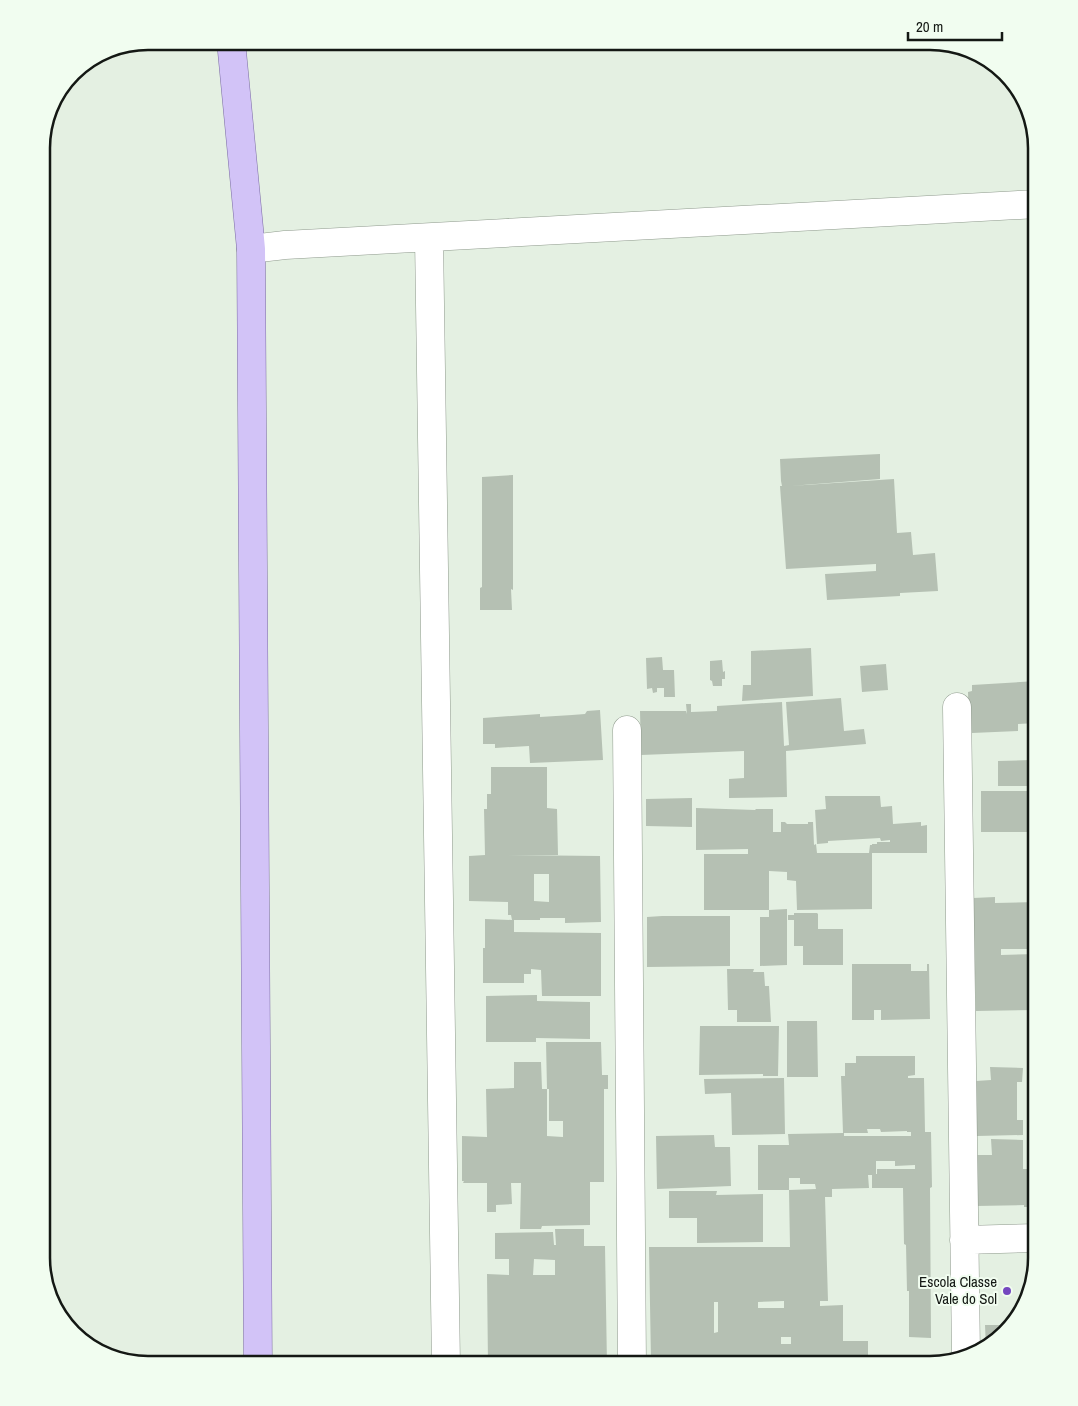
<svg xmlns="http://www.w3.org/2000/svg" width="1078" height="1406" font-family="'Archivo Narrow',sans-serif">
<style>
.building{fill:#b5c0b3;fill-rule:evenodd}
.lines{fill:none;stroke-linecap:round;stroke-linejoin:round}
.minor-casing{stroke:#8f9a8d;stroke-width:29}
.major-casing{stroke:#7c6da4;stroke-width:29}
.minor{stroke:#fff;stroke-width:28}
.major{stroke:#d2c3f7;stroke-width:28}
.poi-dot{fill:#7447bf;stroke:#f1fdf0;stroke-width:2}
.labels{text-anchor:middle;stroke-width:4;stroke-linejoin:round;paint-order:stroke}
.poi-label{font-size:15px;fill:#141814;stroke:#f1fdf0;text-anchor:end}
.rim{fill:none;stroke:#141814;stroke-width:2.5}
</style>
<rect width="100%" height="100%" fill="#e4f0e2"/>
<path class="building" d="M 880,454 L 880,479 L 790,486 L 894,479 L 897,533 L 911,532 L 913,555 L 935,553 L 938,591 L 900,593 L 900,596 L 827,600 L 825,574 L 876,571 L 876,564 L 786,569 L 780,486 L 782,486 L 781,481 L 780,459 Z
M 513,475 L 513,590 L 511,589 L 512,610 L 480,610 L 480,588 L 482,587 L 482,477 Z
M 811,648 L 813,696 L 742,701 L 743,685 L 751,685 L 751,651 Z
M 662,657 L 663,670 L 674,670 L 675,697 L 664,697 L 664,688 L 657,688 L 657,692 L 653,693 L 652,688 L 647,689 L 646,658 Z
M 722,660 L 723,672 L 725,671 L 725,679 L 722,679 L 722,686 L 713,686 L 712,681 L 710,680 L 710,661 Z
M 886,664 L 888,690 L 862,692 L 860,666 Z
M 1037,681 L 1037,723 L 1018,724 L 1018,731 L 972,733 L 972,730 L 969,731 L 968,692 L 972,691 L 972,685 Z
M 841,698 L 844,731 L 864,729 L 866,744 L 786,751 L 787,797 L 729,798 L 729,779 L 744,778 L 744,751 L 641,755 L 640,711 L 686,711 L 687,714 L 686,704 L 691,704 L 691,712 L 717,711 L 717,706 L 782,702 L 784,746 L 789,745 L 786,702 Z
M 600,710 L 603,760 L 530,763 L 529,746 L 495,748 L 495,744 L 483,744 L 483,718 L 540,714 L 540,717 L 572,715 L 585,714 L 587,711 Z
M 1030,760 L 1030,761 L 1037,761 L 1037,786 L 998,786 L 998,761 Z
M 491,767 L 547,767 L 547,808 L 557,809 L 558,855 L 501,855 L 600,856 L 601,922 L 565,923 L 565,918 L 540,918 L 540,920 L 514,920 L 514,932 L 601,933 L 601,996 L 542,996 L 541,970 L 531,969 L 531,974 L 524,974 L 524,983 L 483,983 L 483,948 L 485,948 L 485,919 L 512,920 L 511,915 L 508,915 L 508,902 L 469,901 L 469,856 L 485,855 L 484,809 L 487,809 L 487,794 L 491,794 ZM 534,874 L 549,874 L 549,902 L 534,901 Z
M 981,791 L 1037,791 L 1037,832 L 981,832 Z
M 825,796 L 880,796 L 881,807 L 892,806 L 893,824 L 921,822 L 921,826 L 927,825 L 927,853 L 872,853 L 872,909 L 797,910 L 796,881 L 787,880 L 787,872 L 769,871 L 769,910 L 704,910 L 704,854 L 748,854 L 748,849 L 696,850 L 696,808 L 755,810 L 756,809 L 773,809 L 773,832 L 781,832 L 781,822 L 785,822 L 787,824 L 808,824 L 808,822 L 813,822 L 814,845 L 816,844 L 817,853 L 869,853 L 870,845 L 872,845 L 872,844 L 877,844 L 877,842 L 890,842 L 890,840 L 881,841 L 880,838 L 828,841 L 828,843 L 817,844 L 815,810 L 826,809 Z
M 692,798 L 692,827 L 646,826 L 646,799 Z
M 995,897 L 995,903 L 1037,902 L 1037,949 L 1001,949 L 1001,955 L 1037,954 L 1037,1010 L 976,1011 L 973,898 Z
M 787,909 L 787,965 L 760,966 L 760,917 L 769,917 L 769,910 Z
M 794,913 L 817,913 L 818,914 L 818,929 L 843,929 L 843,965 L 803,965 L 803,946 L 794,946 L 794,920 L 788,920 L 788,915 L 794,915 Z
M 662,916 L 730,916 L 730,966 L 647,967 L 647,917 Z
M 852,964 L 911,964 L 911,971 L 927,971 L 927,964 L 929,964 L 930,1019 L 881,1020 L 881,1010 L 874,1010 L 874,1020 L 852,1020 Z
M 727,969 L 754,969 L 753,972 L 764,972 L 765,986 L 769,986 L 771,1022 L 737,1022 L 737,1010 L 728,1010 Z
M 537,995 L 537,1001 L 590,1002 L 590,1039 L 536,1038 L 536,1042 L 486,1042 L 486,996 Z
M 787,1021 L 817,1021 L 818,1077 L 787,1077 Z
M 700,1026 L 779,1026 L 778,1076 L 763,1076 L 763,1074 L 699,1075 Z
M 546,1042 L 601,1042 L 602,1075 L 608,1075 L 608,1089 L 604,1089 L 604,1182 L 590,1182 L 590,1225 L 542,1226 L 541,1229 L 520,1229 L 521,1183 L 511,1183 L 512,1204 L 496,1205 L 496,1212 L 487,1212 L 487,1183 L 463,1183 L 464,1181 L 462,1181 L 462,1136 L 487,1137 L 486,1089 L 514,1088 L 514,1062 L 541,1062 L 542,1089 L 547,1089 ZM 547,1089 L 549,1089 L 549,1121 L 563,1121 L 563,1137 L 547,1136 Z
M 856,1056 L 915,1056 L 915,1075 L 908,1076 L 908,1078 L 924,1078 L 925,1132 L 931,1132 L 932,1187 L 930,1188 L 931,1338 L 909,1337 L 909,1291 L 907,1291 L 906,1245 L 904,1244 L 903,1188 L 872,1188 L 872,1175 L 868,1175 L 869,1188 L 832,1189 L 832,1197 L 825,1197 L 828,1301 L 820,1301 L 820,1306 L 843,1305 L 843,1341 L 868,1341 L 868,1358 L 816,1358 L 816,1362 L 845,1362 L 845,1360 L 866,1360 L 866,1365 L 650,1365 L 649,1361 L 651,1361 L 649,1247 L 790,1247 L 789,1190 L 758,1190 L 758,1145 L 789,1145 L 788,1134 L 843,1133 L 841,1076 L 845,1076 L 845,1063 L 856,1063 ZM 867,1129 L 880,1129 L 881,1132 L 907,1131 L 907,1132 L 911,1132 L 911,1136 L 844,1136 L 844,1133 L 868,1133 ZM 876,1161 L 895,1161 L 895,1166 L 915,1165 L 915,1169 L 877,1169 L 877,1174 L 876,1174 ZM 789,1178 L 800,1178 L 800,1184 L 815,1184 L 816,1189 L 789,1190 ZM 784,1301 L 784,1308 L 758,1308 L 758,1302 ZM 714,1302 L 718,1302 L 718,1332 L 714,1333 ZM 781,1337 L 791,1337 L 791,1344 L 781,1344 Z
M 990,1067 L 1023,1068 L 1022,1082 L 1017,1082 L 1017,1120 L 1023,1120 L 1023,1135 L 977,1136 L 976,1081 L 991,1080 Z
M 784,1078 L 785,1134 L 732,1135 L 731,1093 L 705,1094 L 704,1079 Z
M 1027,1098 L 1037,1098 L 1037,1207 L 1024,1207 L 1024,1205 L 976,1206 L 977,1155 L 992,1155 L 991,1139 L 1023,1140 L 1023,1169 L 1027,1169 L 1027,1160 L 1029,1160 Z
M 714,1135 L 715,1147 L 730,1147 L 731,1186 L 657,1189 L 656,1136 Z
M 669,1191 L 717,1191 L 716,1195 L 763,1194 L 763,1242 L 697,1243 L 697,1218 L 669,1218 Z
M 555,1229 L 584,1229 L 584,1246 L 605,1246 L 607,1365 L 488,1365 L 487,1274 L 509,1275 L 509,1259 L 495,1259 L 495,1233 L 553,1232 L 554,1245 L 556,1245 ZM 534,1259 L 555,1260 L 555,1275 L 533,1275 Z
M 985,1325 L 1010,1325 L 989,1347 L 986,1348 Z"/>
<g class="lines">
<g class="minor-casing">
<path id="minor" d="M 429,238 L 446,1365
M 251,249 L 285,245 L 1037,204
M 957,707 L 966,1354
M 627,730 L 632,1365
M 964,1240 L 1037,1238"/>
</g>
<g class="major-casing">
<path id="major" d="M 231,41 L 251,249 L 258,1365"/>
</g>
<use href="#minor" class="minor"/>
<use href="#major" class="major"/>
</g>
<circle class="poi-dot" cx="1007" cy="1291" r="5"/>
<g class="labels">
<g class="poi-label">
<text x="997" y="1287">Escola Classe<tspan x="997" dy="17">Vale do Sol</tspan></text>
</g>
</g>
<path d="M0 0H1078V1406H0ZM148 50H930A98 98 0 0 1 1028 148V1258A98 98 0 0 1 930 1356H148A98 98 0 0 1 50 1258V148A98 98 0 0 1 148 50Z" fill="#f1fdf0" fill-rule="evenodd"/>
<path class="rim" d="M148 50H930A98 98 0 0 1 1028 148V1258A98 98 0 0 1 930 1356H148A98 98 0 0 1 50 1258V148A98 98 0 0 1 148 50Z"/>
<path d="M908 32v8h94v-8" fill="none" stroke="#141814" stroke-width="2.5"/>
<text x="916" y="32" font-size="15" fill="#141814" stroke="#f1fdf0" stroke-width="4" paint-order="stroke">20 m</text>
</svg>
